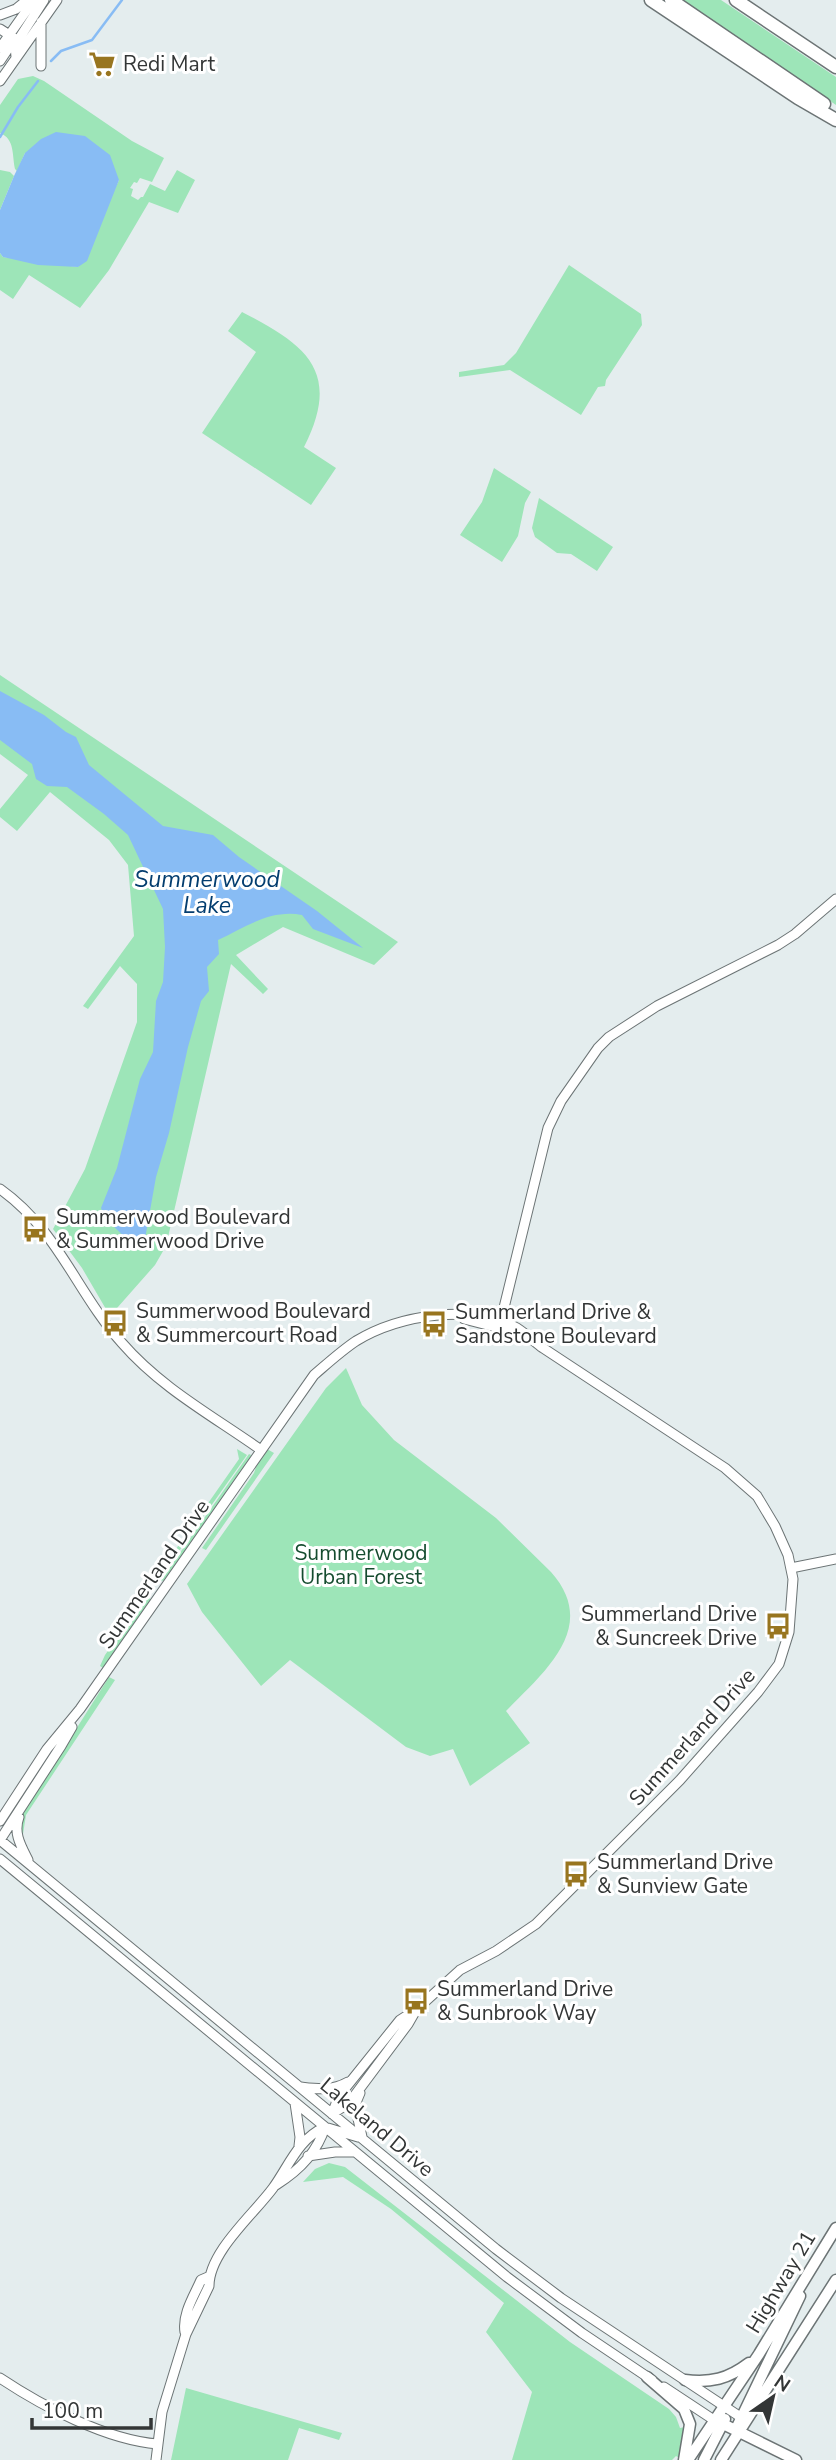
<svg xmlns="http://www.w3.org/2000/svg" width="836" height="2460" font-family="'Nunito Sans',sans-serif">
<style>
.green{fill:#9de5b8}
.water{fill:#88bcf4}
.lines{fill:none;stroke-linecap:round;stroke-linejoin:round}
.stream{stroke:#88bcf4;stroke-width:2.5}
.secondary-casing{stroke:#6c7475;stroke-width:11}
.primary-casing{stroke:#6c7475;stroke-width:13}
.highway-casing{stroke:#6c7475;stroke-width:15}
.secondary{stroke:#fff;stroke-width:9}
.primary{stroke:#fff;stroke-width:10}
.highway{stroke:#fff;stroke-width:12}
.labels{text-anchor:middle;stroke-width:6;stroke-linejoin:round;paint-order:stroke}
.poi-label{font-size:21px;fill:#333636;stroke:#fff;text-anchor:start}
.park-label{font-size:21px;fill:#154c2f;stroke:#fff}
.street-label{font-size:21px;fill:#333636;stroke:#fff}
.water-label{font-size:23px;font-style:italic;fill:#033d6f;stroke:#fff}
</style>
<rect width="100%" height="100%" fill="#e4edee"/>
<path class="green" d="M 681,0 L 721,0 L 836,77 L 836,105 Z
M 33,76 L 44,81 L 132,141 L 164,158 L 152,182 L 140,178 L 137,183 L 134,182 L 130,188 L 133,189 L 131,196 L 138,200 L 141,197 L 143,197 L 150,184 L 165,191 L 177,170 L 195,180 L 178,213 L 149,202 L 109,270 L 80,308 L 29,275 L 13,299 L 0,290 L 0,253 L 3,257 L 78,267 L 119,180 L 25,153 L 17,171 L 15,169 C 12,155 15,139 0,133 L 0,105 L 18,79 Z
M 0,170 L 10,172 L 14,176 L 0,210 Z
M 569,265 L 641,314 L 642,325 L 606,380 L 605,386 L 598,387 L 581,415 L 510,370 L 459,377 L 459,372 L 504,365 L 516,353 Z
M 242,312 C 307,345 342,372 304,447 L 336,468 L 311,505 L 202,433 L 256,352 L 228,331 Z
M 494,468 L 531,492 L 525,503 L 518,536 L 502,562 L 460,535 L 482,502 Z
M 539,498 L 613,547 L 597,571 L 571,554 L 557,553 L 535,537 L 532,528 Z
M 0,675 L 398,942 L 374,965 L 283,927 L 236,955 L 268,989 L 263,994 L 231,964 L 166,1246 L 155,1265 L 110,1316 L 82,1268 L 53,1229 L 85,1169 L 137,1022 L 137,984 L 120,966 L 88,1009 L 83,1006 L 134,936 L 128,865 L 109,840 L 50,792 L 17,831 L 0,817 L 0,809 L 28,775 L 0,754 Z
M 346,1368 L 362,1405 L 394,1440 L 496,1518 L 551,1572 C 600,1627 544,1672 506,1711 L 530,1743 L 470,1786 L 453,1749 L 430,1756 L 406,1747 L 290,1660 L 261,1686 L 202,1612 L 187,1584 L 326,1388 Z
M 237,1449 L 247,1455 L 160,1578 L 158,1580 L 155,1579 L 239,1459 Z
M 267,1449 L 274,1453 L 206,1550 L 202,1548 L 254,1473 L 257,1464 Z
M 249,1454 L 251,1455 L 250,1459 L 167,1577 L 163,1581 L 161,1580 Z
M 148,1598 L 151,1599 L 149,1602 L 106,1664 L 103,1668 L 100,1666 L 105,1655 L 141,1604 Z
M 109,1677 L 115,1680 L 26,1815 L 23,1834 L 21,1835 L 23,1813 Z
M 329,2163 L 345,2167 L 570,2342 L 669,2409 L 676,2417 L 680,2428 L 685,2427 L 679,2458 L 676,2456 L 672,2460 L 512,2460 L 532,2392 L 486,2332 L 504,2303 L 391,2209 L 343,2177 L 303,2182 L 315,2169 Z
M 186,2388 L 342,2433 L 339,2440 L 299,2428 L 288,2460 L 171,2460 Z"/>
<path class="water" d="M 56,132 L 85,136 L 110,155 L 119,180 L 87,261 L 78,267 L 38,265 L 3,257 L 0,253 L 0,210 L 14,176 L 25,153 L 41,139 Z
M 0,691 L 44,715 L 66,732 L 76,737 L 89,765 L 163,826 L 213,835 L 239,857 L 317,911 L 363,948 L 313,929 L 302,915 C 271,909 245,927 218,940 L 219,954 L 207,967 L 209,991 L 201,1001 L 188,1047 L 169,1133 L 156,1177 L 145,1239 L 135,1247 L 106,1219 L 101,1208 L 117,1168 L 140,1079 L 153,1052 L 156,1001 L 163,982 L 165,947 L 163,909 L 128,835 L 104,814 L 67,787 L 47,786 L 36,779 L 32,764 L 0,740 Z"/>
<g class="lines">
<path class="stream" d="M 51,61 L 61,51 L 92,40 L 122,0
M 0,137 L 18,107 L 38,81"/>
<g class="secondary-casing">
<path id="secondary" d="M 0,15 L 16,9 L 27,0
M 0,29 L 14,38
M 0,48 L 34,0
M 16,57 L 15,45 L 44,0
M 0,61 L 10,46 L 11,40
M 41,66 L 41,22
M 0,81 L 57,0
M 0,1189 C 59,1231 76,1292 122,1343 C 161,1388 213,1416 261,1450
M 464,1319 L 499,1328 L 524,1339
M 499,1328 L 548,1128 L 561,1101 L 598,1048 L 609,1037 L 657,1006 L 778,945 L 795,934 L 836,899
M 791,1568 L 836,1559
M 19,1817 C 13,1833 21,1846 28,1860
M 0,1821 L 47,1749 L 80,1709 L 314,1375 C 328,1363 341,1351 356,1341 C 399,1315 472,1303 517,1328 C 526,1334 535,1342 543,1348 L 725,1468 L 757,1496 L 775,1526 L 788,1555 L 793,1579 L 789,1632 L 779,1664 L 758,1692 L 680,1780 L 536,1924 L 496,1951 L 460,1970 L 417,2009 L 400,2020 L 339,2096 L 332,2114
M 0,1840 L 496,2249 L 561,2298 L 745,2420
M 0,1840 L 61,1746 L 72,1727
M 0,1859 L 507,2277 L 582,2333 L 652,2380
M 301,2087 C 318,2089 332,2091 348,2082
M 360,2093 L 355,2105 L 362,2137
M 295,2103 L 300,2137 L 299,2146
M 332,2114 L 349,2103 L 408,2024 L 416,2010
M 328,2128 L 358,2137
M 308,2156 L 335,2152 L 355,2152
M 276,2185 C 297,2172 317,2153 325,2127
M 185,2332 C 182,2314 194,2296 201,2280 L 208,2277
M 0,2378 C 42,2406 106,2440 158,2444
M 664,2387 L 720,2424
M 156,2460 L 162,2412 L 186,2334 L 209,2286 C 209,2252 253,2215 273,2188 C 289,2166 298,2139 325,2127"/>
</g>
<g class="primary-casing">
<path id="primary" d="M 647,2377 L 684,2409 L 690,2424 L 684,2460
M 685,2380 C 711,2383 728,2379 749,2363
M 715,2420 L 796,2460
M 736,2429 L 800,2296
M 688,2460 L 759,2354 L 836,2228
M 704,2460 L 725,2419
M 721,2460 L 836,2280"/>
</g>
<g class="highway-casing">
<path id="highway" d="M 651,0 L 798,98 L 836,120
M 671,0 L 824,104
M 736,0 L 836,67"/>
</g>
<use href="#secondary" class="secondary"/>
<use href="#primary" class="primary"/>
<use href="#highway" class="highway"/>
</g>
<defs>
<g id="supermarket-bare" transform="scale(2.1)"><path d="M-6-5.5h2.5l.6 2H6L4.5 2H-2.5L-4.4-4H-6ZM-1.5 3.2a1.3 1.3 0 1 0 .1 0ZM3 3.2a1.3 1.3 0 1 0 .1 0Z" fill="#98751f" stroke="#fff" stroke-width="2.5" paint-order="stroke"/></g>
<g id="bus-bare" transform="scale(2.1)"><path d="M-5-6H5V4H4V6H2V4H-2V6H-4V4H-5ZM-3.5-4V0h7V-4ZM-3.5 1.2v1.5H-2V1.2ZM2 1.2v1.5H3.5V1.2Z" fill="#98751f" stroke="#fff" stroke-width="2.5" paint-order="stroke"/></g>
</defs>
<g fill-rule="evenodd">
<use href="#supermarket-bare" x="102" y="64"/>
<use href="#bus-bare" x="35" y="1229"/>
<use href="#bus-bare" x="115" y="1323"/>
<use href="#bus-bare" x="434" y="1324"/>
<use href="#bus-bare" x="778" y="1626"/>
<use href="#bus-bare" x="576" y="1874"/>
<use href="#bus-bare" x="416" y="2001"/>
</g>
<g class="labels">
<g class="poi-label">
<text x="123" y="71">Redi Mart</text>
<text x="56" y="1224">Summerwood Boulevard<tspan x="56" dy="24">&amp; Summerwood Drive</tspan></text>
<text x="136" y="1318">Summerwood Boulevard<tspan x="136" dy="24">&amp; Summercourt Road</tspan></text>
<text x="455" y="1319">Summerland Drive &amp;<tspan x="455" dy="24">Sandstone Boulevard</tspan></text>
<text x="757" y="1621" text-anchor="end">Summerland Drive<tspan x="757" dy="24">&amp; Suncreek Drive</tspan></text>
<text x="597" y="1869">Summerland Drive<tspan x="597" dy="24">&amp; Sunview Gate</tspan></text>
<text x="437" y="1996">Summerland Drive<tspan x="437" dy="24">&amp; Sunbrook Way</tspan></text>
</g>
<g class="park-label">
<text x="361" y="1560">Summerwood<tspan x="361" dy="24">Urban Forest</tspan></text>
</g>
<g class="street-label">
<text transform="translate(154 1574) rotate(-55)" y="7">Summerland Drive</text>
<text transform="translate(692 1737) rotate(-48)" y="7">Summerland Drive</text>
<text transform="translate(377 2127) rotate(40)" y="7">Lakeland Drive</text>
<text transform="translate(781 2282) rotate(-59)" y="7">Highway 21</text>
</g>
<g class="water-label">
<text x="207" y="887">Summerwood<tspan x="207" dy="26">Lake</tspan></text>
</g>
</g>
<g transform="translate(773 2397) rotate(34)" stroke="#ffffff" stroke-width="5" paint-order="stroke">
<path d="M0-5L12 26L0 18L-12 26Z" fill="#333636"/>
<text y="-10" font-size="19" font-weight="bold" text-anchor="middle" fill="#333636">N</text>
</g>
<path d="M32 2418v10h119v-10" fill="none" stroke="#333636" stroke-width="3.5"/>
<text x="42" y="2418" font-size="21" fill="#333636" stroke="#ffffff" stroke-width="5" paint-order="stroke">100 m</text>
</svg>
